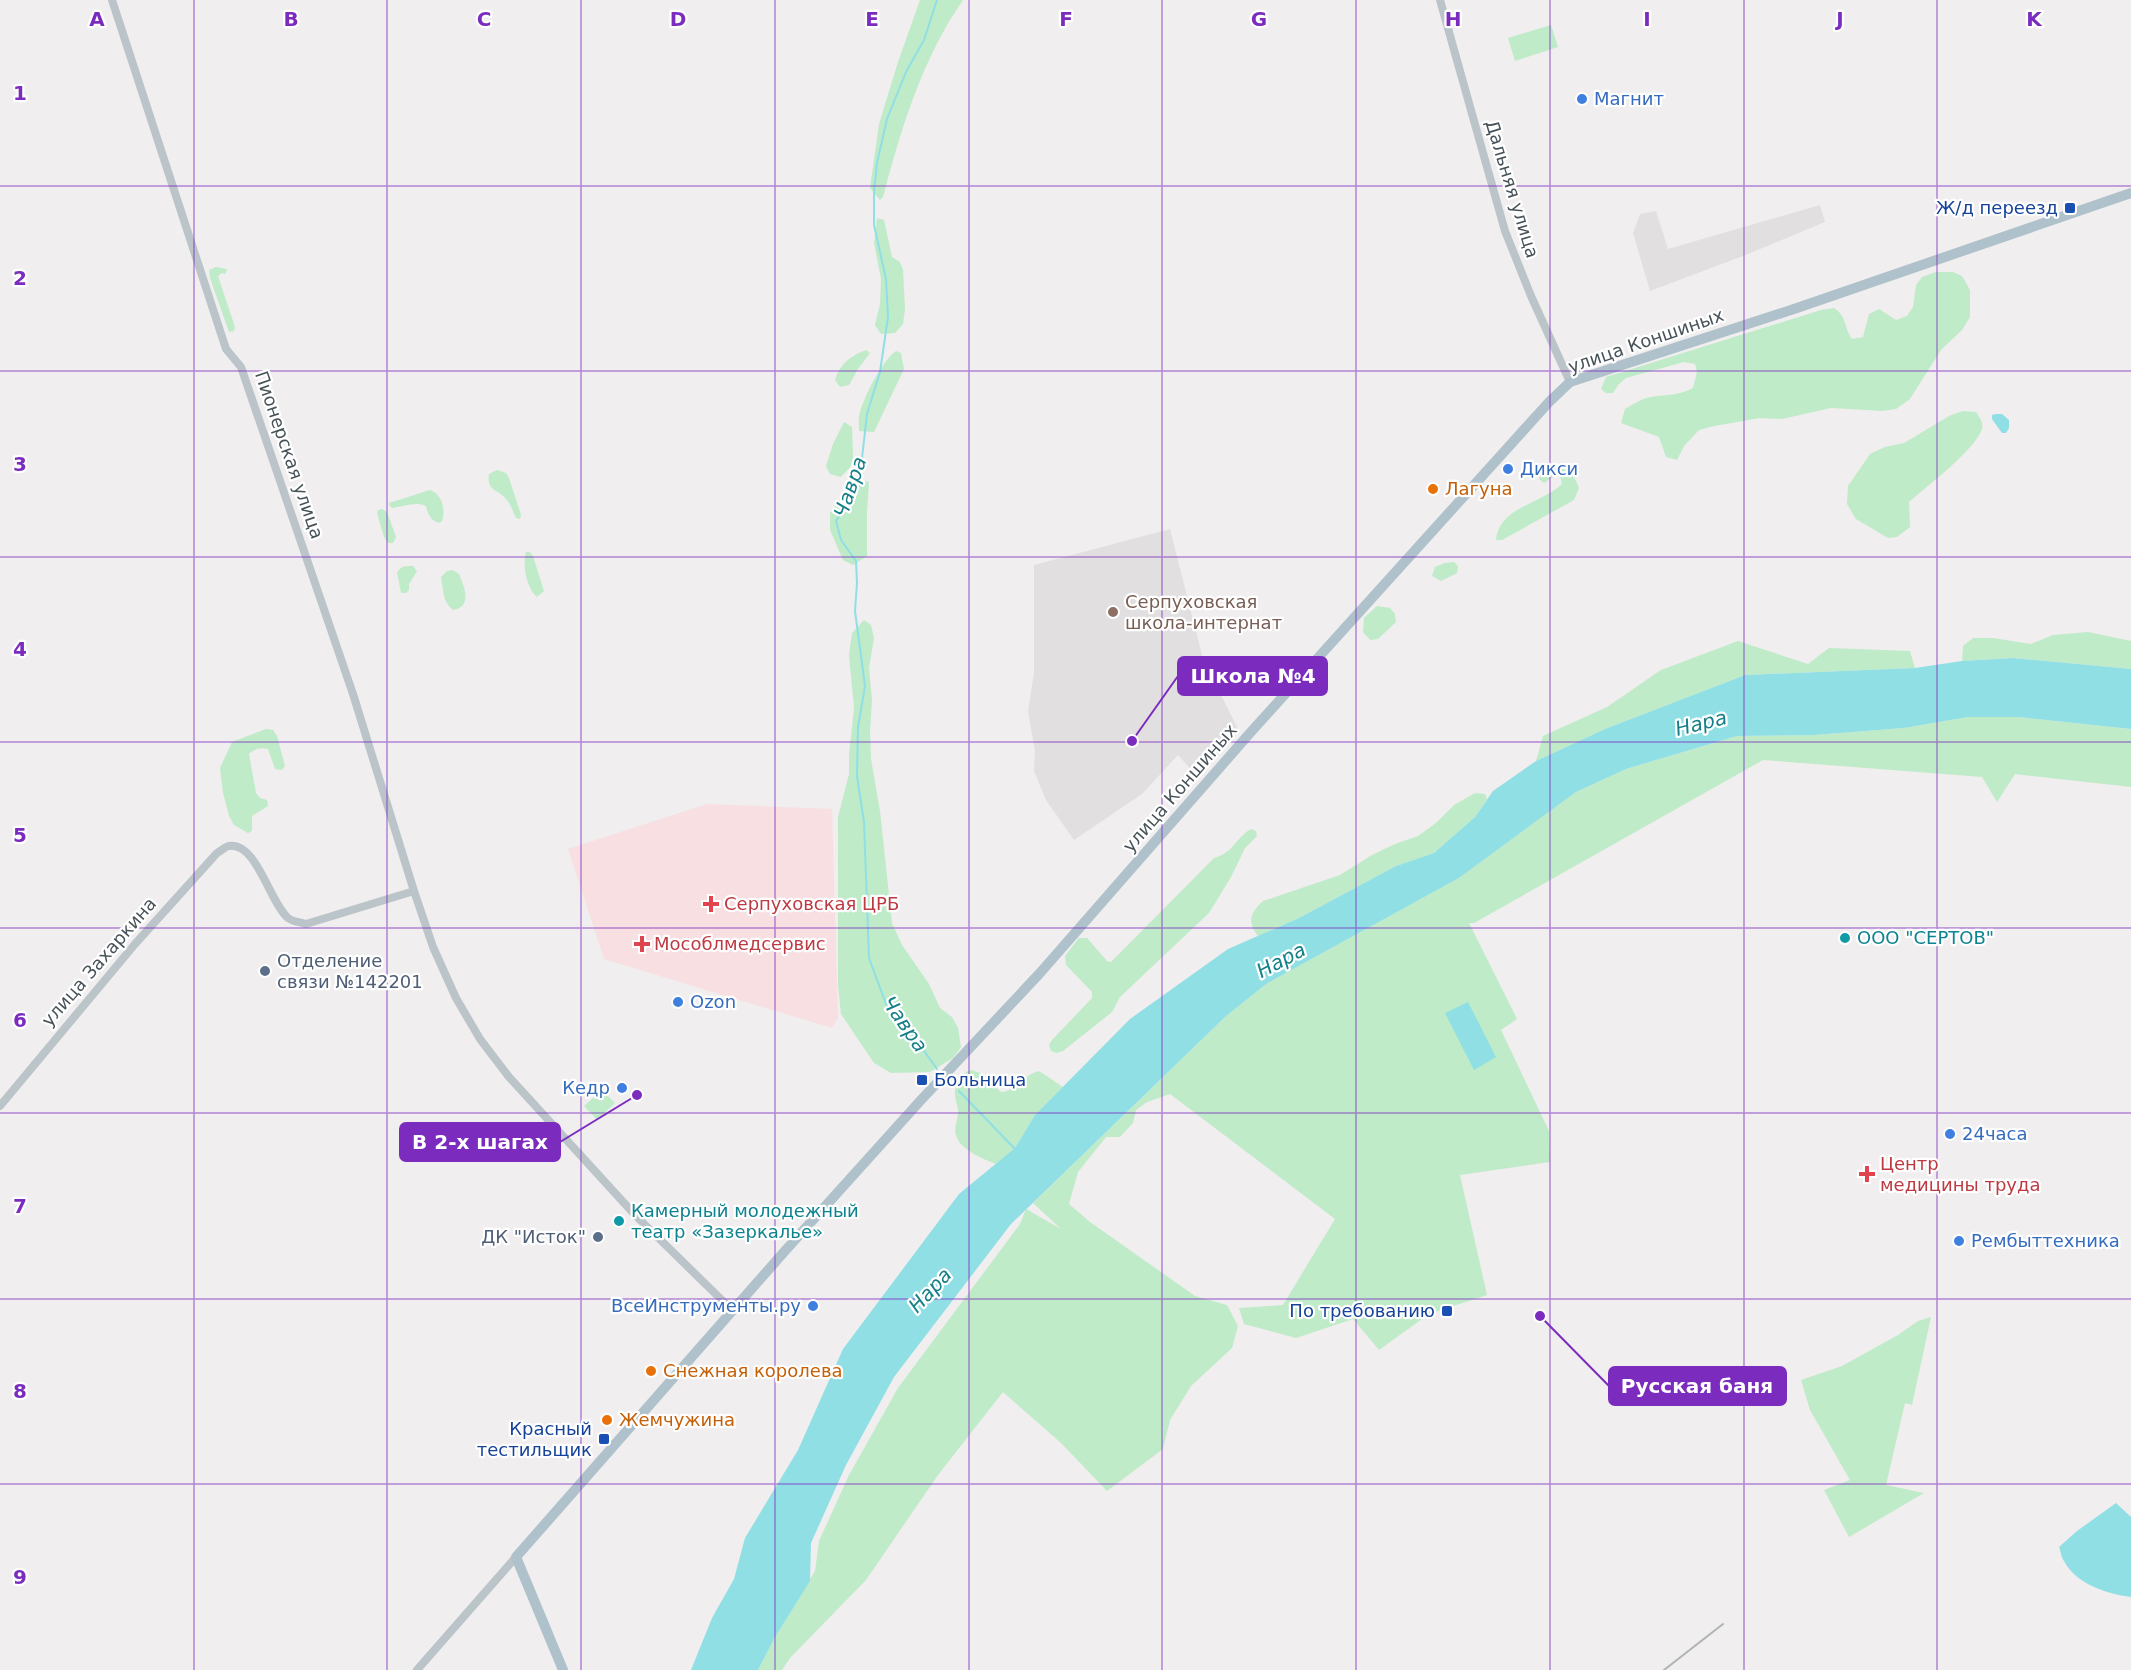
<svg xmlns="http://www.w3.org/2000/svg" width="2131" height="1670" font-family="'DejaVu Sans',sans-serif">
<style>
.education{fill:#e1dfdf}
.medical{fill:#f8dfe1}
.green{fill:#bfebc9}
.water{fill:#8fdfe5}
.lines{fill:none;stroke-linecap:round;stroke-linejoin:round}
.stream{stroke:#8fdfe5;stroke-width:2}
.minor{stroke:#bac4c9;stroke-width:8}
.major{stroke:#afc1ca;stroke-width:10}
.rail{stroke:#b0b4b7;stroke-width:2}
.grid{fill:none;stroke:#7b2cbf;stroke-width:1.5;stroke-opacity:0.55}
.shop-dot{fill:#3f7fe0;stroke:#fff;stroke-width:2}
.transit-dot{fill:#1a4fb4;stroke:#fff;stroke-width:2}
.food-dot{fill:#e8710a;stroke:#fff;stroke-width:2}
.education-dot{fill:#8d6e63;stroke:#fff;stroke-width:2}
.health-dot{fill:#e0444e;stroke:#fff;stroke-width:2}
.culture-dot{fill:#0f9aa8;stroke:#fff;stroke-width:2}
.service-dot{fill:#5c6f8a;stroke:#fff;stroke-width:2}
.labels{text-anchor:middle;stroke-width:4.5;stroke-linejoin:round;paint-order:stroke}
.shop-label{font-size:18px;fill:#366cbe;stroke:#fff;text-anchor:start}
.street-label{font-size:18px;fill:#475359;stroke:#fff}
.transit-label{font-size:18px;fill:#164399;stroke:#fff;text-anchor:end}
.food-label{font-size:18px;fill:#c56008;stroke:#fff;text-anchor:start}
.education-label{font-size:18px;fill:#785e54;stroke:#fff;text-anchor:start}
.health-label{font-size:18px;fill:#be3a42;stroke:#fff;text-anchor:start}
.culture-label{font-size:18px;fill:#0d838f;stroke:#fff;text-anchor:start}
.service-label{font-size:18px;fill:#4e5e75;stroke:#fff;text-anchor:start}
.water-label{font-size:20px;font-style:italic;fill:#168088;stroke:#fff}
.grid-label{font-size:20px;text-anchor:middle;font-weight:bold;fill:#7b2cbf;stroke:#fff;stroke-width:4.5;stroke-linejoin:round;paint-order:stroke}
.leader{fill:none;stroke:#7b2cbf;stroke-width:2}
.callout-dot{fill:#7b2cbf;stroke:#fff;stroke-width:2}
.callout{fill:#7b2cbf;stroke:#7b2cbf;stroke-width:2}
.callout-label{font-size:20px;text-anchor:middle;font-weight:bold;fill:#fff}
</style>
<rect width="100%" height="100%" fill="#f0eeee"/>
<path class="education" d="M 1820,205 L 1825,222 L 1743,256 L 1650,291 L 1633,233 L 1640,214 L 1656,211 L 1668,249 Z
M 1170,529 L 1203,659 L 1239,731 L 1199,778 L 1178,755 L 1142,794 L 1074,840 L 1046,800 L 1034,771 L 1035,751 L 1028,711 L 1034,673 L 1034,565 Z"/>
<path class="medical" d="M 707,804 L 832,809 L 838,1018 L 832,1028 L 604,959 L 568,849 Z"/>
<path class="green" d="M 920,0 L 963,0 C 922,59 901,129 883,197 L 880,200 L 870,188 L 879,124 L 898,62 Z
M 1551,25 L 1558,47 L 1515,61 L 1508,38 Z
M 877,218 L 884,220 L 892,257 L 900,262 L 903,270 L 905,309 L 903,324 L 895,333 L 881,334 L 875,325 L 880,304 L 881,279 L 874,243 Z
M 216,267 L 227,269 L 225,274 L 222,273 L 218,276 L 235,327 L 234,331 L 229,332 L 210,278 L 209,270 Z
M 1936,272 L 1953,272 L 1962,276 L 1970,290 L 1970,317 L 1962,330 L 1941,350 L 1910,399 L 1896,409 L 1883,411 L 1831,408 L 1782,419 L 1760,418 L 1714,426 L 1699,430 L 1684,446 L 1677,460 L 1666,457 L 1659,437 L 1621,423 L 1625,409 C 1632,405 1642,398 1651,397 C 1667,394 1679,396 1693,388 L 1697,372 L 1695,364 L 1684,362 L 1626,378 L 1618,385 L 1613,393 L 1606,393 L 1601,389 L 1606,377 L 1821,310 L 1834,308 C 1847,316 1844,328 1852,339 L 1863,337 L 1869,314 L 1879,309 L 1896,320 L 1907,316 L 1913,307 L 1916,285 L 1922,277 Z
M 866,350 L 870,353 L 858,369 L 849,385 L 840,387 L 835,380 C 840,364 850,356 866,350 Z
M 896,351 L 901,353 L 904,369 L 874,432 L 859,431 C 859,425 858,418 860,412 C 865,395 882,361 896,351 Z
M 1963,411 L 1976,412 C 1979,417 1984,422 1982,429 C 1975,450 1927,486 1909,502 L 1910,527 L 1897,537 L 1888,538 L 1856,519 L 1847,504 L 1848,486 L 1870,454 L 1885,447 L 1904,443 L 1951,415 Z
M 844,422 L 852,427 L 853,457 L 851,466 L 841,477 L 830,474 L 826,466 L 833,444 Z
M 1549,466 C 1568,467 1572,470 1579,488 L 1574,500 L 1502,540 L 1496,540 C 1499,507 1541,504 1562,484 L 1560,475 L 1557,474 L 1544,483 L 1539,479 L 1540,473 Z
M 497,470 L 506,473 L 509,478 L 521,515 L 520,519 L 516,518 C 513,512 511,505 507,500 C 499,489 486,492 489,474 Z
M 865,481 L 869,482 L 867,512 L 867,556 L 853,565 L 843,560 L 830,530 L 830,513 L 849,485 Z
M 430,490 C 442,494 446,510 442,521 L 439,523 C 430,520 428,514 426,506 C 416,501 402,507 392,508 L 389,505 L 389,503 Z
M 382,509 L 387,512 L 396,537 L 393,543 L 388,543 L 384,537 L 377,513 L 378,510 Z
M 526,552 L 530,552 L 533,556 L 544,591 L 537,597 C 527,589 522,565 526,552 Z
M 1454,562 L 1458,566 L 1457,573 L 1441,581 L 1432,576 L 1435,567 L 1445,563 Z
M 408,566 L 413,566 L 417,571 L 409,584 L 409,590 L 406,593 L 401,593 L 397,572 L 402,567 Z
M 453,570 L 459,574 C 464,586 473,607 453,610 C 443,603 443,589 441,577 L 447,571 Z
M 1377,606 L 1390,608 L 1395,614 L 1396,622 L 1378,639 L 1370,640 L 1363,632 L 1364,618 Z
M 864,620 L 871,625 L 874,638 L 869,668 L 872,700 L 870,731 L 871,759 L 880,811 L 892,923 L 902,945 L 929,984 L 940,1008 L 952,1017 L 958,1028 L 961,1047 L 953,1058 L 930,1072 L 891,1073 L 874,1063 L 841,1014 L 838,985 L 838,817 L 849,774 L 849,755 L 854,708 L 849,655 L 852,633 Z
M 2088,632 L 2131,641 L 2131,669 L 2013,658 L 1962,661 L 1963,646 L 1973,638 L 1993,638 L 2031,644 L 2053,635 Z
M 1738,641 L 1808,664 L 1829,648 L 1910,651 L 1915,668 L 1745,675 L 1605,729 L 1536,761 L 1543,736 L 1607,707 L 1661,670 Z
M 1968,717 L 2017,717 L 2131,729 L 2131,787 L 2015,774 L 1997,802 L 1982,777 L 1763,760 L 1474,923 L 1469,923 L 1517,1019 L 1501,1030 L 1549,1131 L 1550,1162 L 1460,1175 L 1487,1295 L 1429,1314 L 1379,1350 L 1353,1319 L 1296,1338 L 1244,1324 L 1239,1308 L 1283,1305 L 1335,1219 L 1170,1094 L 1147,1102 L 1136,1110 L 1133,1123 L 1120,1137 L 1106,1137 L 1078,1172 L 1069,1204 L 1090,1222 L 1195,1296 L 1227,1305 L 1238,1326 L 1232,1348 L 1191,1386 L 1170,1420 L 1163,1449 L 1107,1491 L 1061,1443 L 1003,1392 L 938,1475 L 866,1580 L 790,1658 L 782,1670 L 758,1670 L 775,1637 L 815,1571 L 819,1541 L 849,1475 L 898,1388 L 1020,1224 L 1026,1209 L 1061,1229 L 1033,1203 L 1225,1017 L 1266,984 L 1459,878 L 1576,792 L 1626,769 L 1737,736 L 1814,735 L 1904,728 Z
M 266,729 L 273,730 L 277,736 L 285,766 L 282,770 L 275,769 L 268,749 C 260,747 255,749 249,754 L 256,793 L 260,798 L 267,800 L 268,806 L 252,816 L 252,831 L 248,833 L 234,825 L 229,816 L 223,793 L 220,768 L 232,742 Z
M 1475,793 L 1485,794 L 1487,799 L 1475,817 L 1434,853 L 1396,866 L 1299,918 L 1258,936 C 1247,922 1250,913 1263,901 L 1340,875 L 1372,855 L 1395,844 L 1418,836 L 1436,823 L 1454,805 Z
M 1251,829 L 1256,831 L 1257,836 L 1245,848 L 1231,877 L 1209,913 L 1120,997 L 1112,1012 L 1063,1051 L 1056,1053 L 1051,1051 L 1049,1045 L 1052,1040 L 1092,998 L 1092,992 L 1066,965 L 1065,956 L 1079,938 L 1087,938 L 1107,961 L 1111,962 L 1214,858 C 1236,851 1233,840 1251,829 Z
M 971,1070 L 980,1073 L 1001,1092 C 1016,1092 1024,1074 1039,1071 L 1063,1087 L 1035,1115 L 1015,1148 L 996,1164 C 983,1159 963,1151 957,1138 C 953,1129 957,1123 958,1114 C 959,1109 957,1106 956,1101 C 952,1089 959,1073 971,1070 Z
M 602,1090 L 615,1103 L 597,1120 L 584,1106 Z
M 1931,1317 L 1912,1405 L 1905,1403 L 1886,1485 L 1924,1493 L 1849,1537 L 1824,1490 L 1850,1480 L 1810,1410 L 1801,1380 L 1842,1366 L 1898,1335 L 1918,1321 Z"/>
<path class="water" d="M 1995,414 L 2002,414 L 2009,420 L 2009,428 L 2006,433 L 2002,433 L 1992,419 L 1992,415 Z
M 2013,658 L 2131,669 L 2131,729 L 2018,717 L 1968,717 L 1904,728 L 1814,735 L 1737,736 L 1626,769 L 1576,792 L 1459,878 L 1266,984 L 1225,1017 L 1011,1224 L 894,1377 L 846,1465 L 811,1543 L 810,1581 L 775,1637 L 758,1670 L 691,1670 L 712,1618 L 734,1579 L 745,1538 L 798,1450 L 843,1349 L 959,1194 L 1015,1148 L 1035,1115 L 1130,1019 L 1228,949 L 1299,918 L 1396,866 L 1434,853 L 1475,817 L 1493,791 L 1536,761 L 1605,729 L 1745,675 L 1915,668 L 1962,661 Z
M 1468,1002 L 1496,1057 L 1474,1070 L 1445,1013 Z
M 2116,1503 L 2131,1517 L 2131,1597 C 2107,1594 2076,1584 2064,1561 C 2061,1557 2061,1552 2059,1547 L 2077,1531 Z"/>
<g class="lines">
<path class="stream" d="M 937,1069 L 910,1031 L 886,1004 L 869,958 L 864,822 L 857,776 L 858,727 L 865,686 L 855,611 L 857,583 L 856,561 L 841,540 L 836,521 L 849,501 L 861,467 L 867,414 L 880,372 L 888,317 L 886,279 L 874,225 L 874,191 L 877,163 L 887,119 L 906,72 L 924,40 L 937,0
M 959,1091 L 1015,1149"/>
<path class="minor" d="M 112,0 L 226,349 L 241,367 L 353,694 L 414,891 L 433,947 L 456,998 L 480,1039 L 509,1077 L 636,1216 L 732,1310
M 1440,0 L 1505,231 L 1531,296 L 1570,382
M 0,1106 L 135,944 L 217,853 C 221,851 226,846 229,846 C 256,841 270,903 288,918 C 293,922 300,922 306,924 L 414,891
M 417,1670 L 516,1557"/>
<path class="major" d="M 563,1670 L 516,1557 L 784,1252 L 921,1100 L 1040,973 L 1250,733 L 1550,401 L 1570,382 L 1794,309 L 2131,193"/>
<path class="rail" d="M 1664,1670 L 1723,1624"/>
</g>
<path class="grid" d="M 194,0 L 194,1670M 387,0 L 387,1670M 581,0 L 581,1670M 775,0 L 775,1670M 969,0 L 969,1670M 1162,0 L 1162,1670M 1356,0 L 1356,1670M 1550,0 L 1550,1670M 1744,0 L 1744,1670M 1937,0 L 1937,1670M 0,186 L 2131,186M 0,371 L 2131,371M 0,557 L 2131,557M 0,742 L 2131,742M 0,928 L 2131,928M 0,1113 L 2131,1113M 0,1299 L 2131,1299M 0,1484 L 2131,1484"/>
<g class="shop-dot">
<circle cx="1582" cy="99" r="6"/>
<circle cx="1508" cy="469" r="6"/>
<circle cx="678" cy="1002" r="6"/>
<circle cx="622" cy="1088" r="6"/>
<circle cx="1950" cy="1134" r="6"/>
<circle cx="1959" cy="1241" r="6"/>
<circle cx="813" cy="1306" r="6"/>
</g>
<g class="transit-dot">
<rect x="2064" y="202" width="12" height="12" rx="3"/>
<rect x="916" y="1074" width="12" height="12" rx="3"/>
<rect x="1441" y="1305" width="12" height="12" rx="3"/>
<rect x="598" y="1433" width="12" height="12" rx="3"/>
</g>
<g class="food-dot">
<circle cx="1433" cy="489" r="6"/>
<circle cx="651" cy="1371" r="6"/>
<circle cx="607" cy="1420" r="6"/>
</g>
<circle class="education-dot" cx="1113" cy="612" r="6"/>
<g class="health-dot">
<path d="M708 895h6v6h6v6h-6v6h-6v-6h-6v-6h6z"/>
<path d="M639 935h6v6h6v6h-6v6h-6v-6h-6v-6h6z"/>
<path d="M1864 1165h6v6h6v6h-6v6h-6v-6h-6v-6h6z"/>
</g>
<g class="culture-dot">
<circle cx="1845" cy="938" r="6"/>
<circle cx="619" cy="1221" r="6"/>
</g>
<g class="service-dot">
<circle cx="265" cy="971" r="6"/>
<circle cx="598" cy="1237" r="6"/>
</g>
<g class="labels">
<g class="shop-label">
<text x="1594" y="105">Магнит</text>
<text x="1520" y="475">Дикси</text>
<text x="690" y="1008">Ozon</text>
<text x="610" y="1094" text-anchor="end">Кедр</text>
<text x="1962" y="1140">24часа</text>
<text x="1971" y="1247">Рембыттехника</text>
<text x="801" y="1312" text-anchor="end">ВсеИнструменты.ру</text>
</g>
<g class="street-label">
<text transform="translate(1512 189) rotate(73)" y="6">Дальняя улица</text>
<text transform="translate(1646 341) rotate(-19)" y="6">улица Коншиных</text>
<text transform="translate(289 455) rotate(71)" y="6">Пионерская улица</text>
<text transform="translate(1180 788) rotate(-49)" y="6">улица Коншиных</text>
<text transform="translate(99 962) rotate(-49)" y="6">улица Захаркина</text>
</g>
<g class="transit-label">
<text x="2058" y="214">Ж/д переезд</text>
<text x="934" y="1086" text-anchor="start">Больница</text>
<text x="1435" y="1317">По требованию</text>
<text x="592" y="1435">Красный<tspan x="592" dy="21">тестильщик</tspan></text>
</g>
<g class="food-label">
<text x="1445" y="495">Лагуна</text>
<text x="663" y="1377">Снежная королева</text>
<text x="619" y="1426">Жемчужина</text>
</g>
<g class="education-label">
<text x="1125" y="608">Серпуховская<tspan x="1125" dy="21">школа-интернат</tspan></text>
</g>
<g class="health-label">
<text x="724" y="910">Серпуховская ЦРБ</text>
<text x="654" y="950">Мособлмедсервис</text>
<text x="1880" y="1170">Центр<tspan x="1880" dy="21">медицины труда</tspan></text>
</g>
<g class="culture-label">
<text x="1857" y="944">ООО "СЕРТОВ"</text>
<text x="631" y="1217">Камерный молодежный<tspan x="631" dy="21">театр «Зазеркалье»</tspan></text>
</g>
<g class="service-label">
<text x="277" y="967">Отделение<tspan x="277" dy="21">связи №142201</tspan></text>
<text x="586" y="1243" text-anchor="end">ДК "Исток"</text>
</g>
<g class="water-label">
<text transform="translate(850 487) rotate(-71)" y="7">Чавра</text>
<text transform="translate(1701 723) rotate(-14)" y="7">Нара</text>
<text transform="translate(1281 960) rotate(-28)" y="7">Нара</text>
<text transform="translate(905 1024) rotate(55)" y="7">Чавра</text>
<text transform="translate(930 1290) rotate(-47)" y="7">Нара</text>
</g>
</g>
<g class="grid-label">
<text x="97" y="26">A</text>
<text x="291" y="26">B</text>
<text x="484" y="26">C</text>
<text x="678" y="26">D</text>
<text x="872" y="26">E</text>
<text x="1066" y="26">F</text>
<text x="1259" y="26">G</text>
<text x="1453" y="26">H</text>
<text x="1647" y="26">I</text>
<text x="1840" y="26">J</text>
<text x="2034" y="26">K</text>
<text x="20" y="100">1</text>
<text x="20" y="285">2</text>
<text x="20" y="471">3</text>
<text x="20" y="656">4</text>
<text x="20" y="842">5</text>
<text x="20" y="1027">6</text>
<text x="20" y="1213">7</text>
<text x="20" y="1398">8</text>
<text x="20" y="1584">9</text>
</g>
<path class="leader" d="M1132 741L1178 676M637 1095L560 1142M1540 1316L1609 1386"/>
<g class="callout-dot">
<circle cx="1132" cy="741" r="6"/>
<circle cx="637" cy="1095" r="6"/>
<circle cx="1540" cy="1316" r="6"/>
</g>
<g class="callout">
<rect x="1178" y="657" width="149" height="38" rx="6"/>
<rect x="400" y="1123" width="160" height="38" rx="6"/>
<rect x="1609" y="1367" width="177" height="38" rx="6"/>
</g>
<g class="callout-label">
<text x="1253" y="683">Школа №4</text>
<text x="480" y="1149">В 2-х шагах</text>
<text x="1697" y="1393">Русская баня</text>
</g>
</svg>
